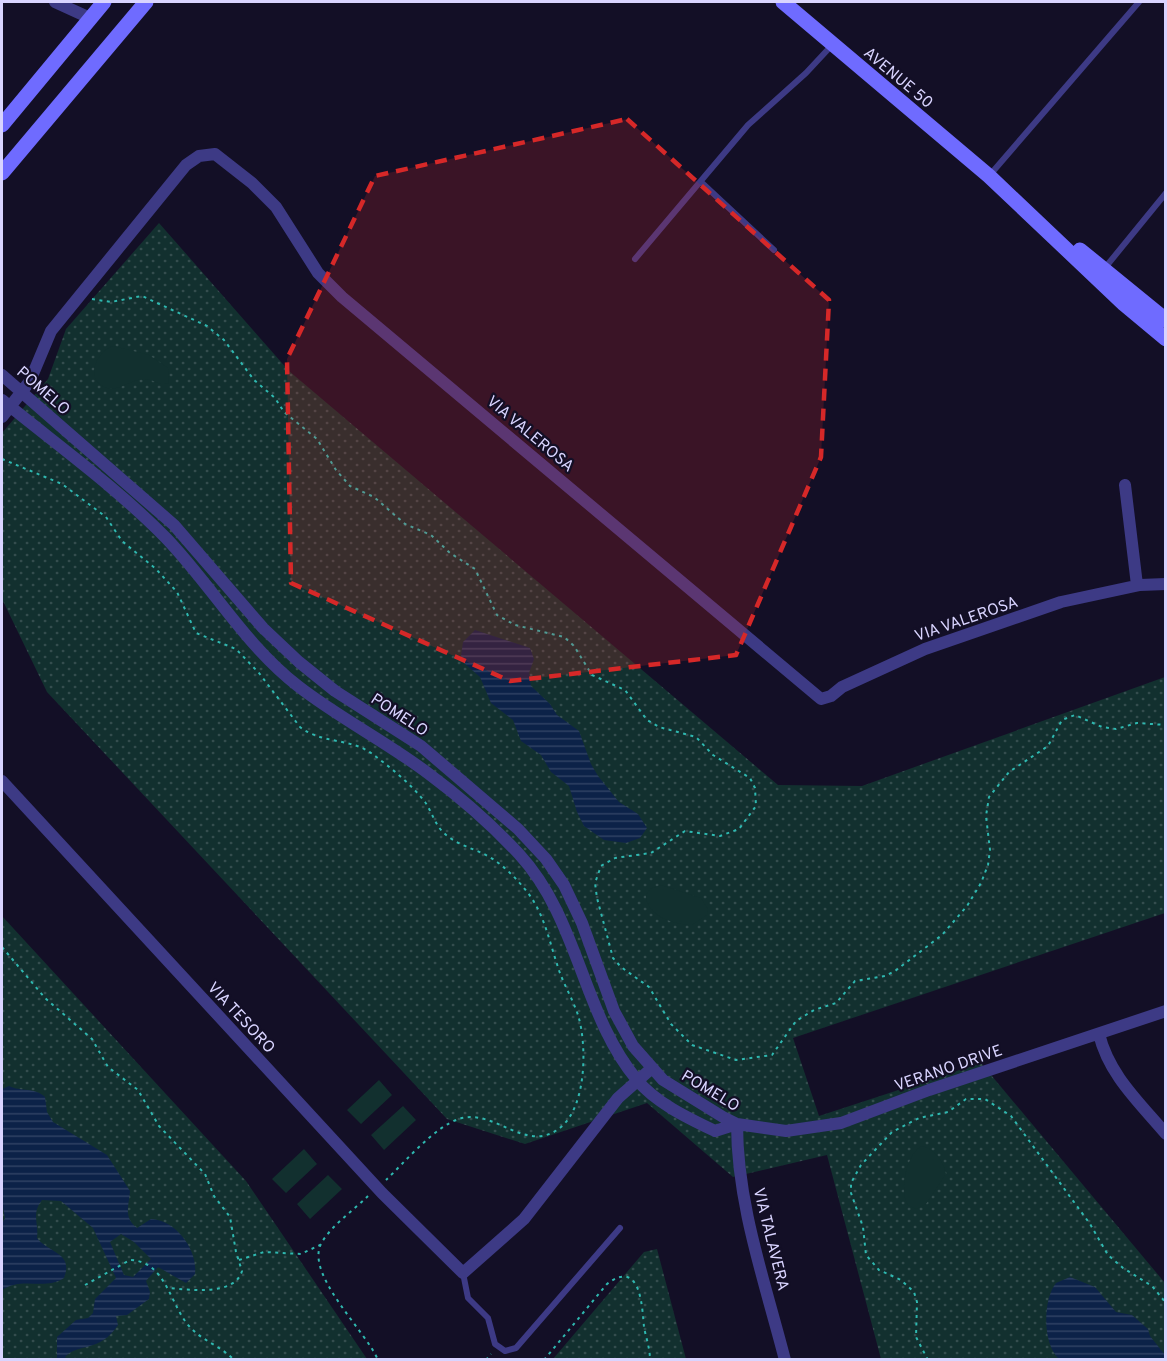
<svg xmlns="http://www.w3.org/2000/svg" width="1167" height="1361" font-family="Overpass,sans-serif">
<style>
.grass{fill:url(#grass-dots)}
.park{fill:#12302f}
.water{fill:url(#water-rules);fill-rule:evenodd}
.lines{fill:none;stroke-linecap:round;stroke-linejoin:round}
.path{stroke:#2fb8b0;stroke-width:2;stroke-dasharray:3 4.5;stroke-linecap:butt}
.lane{stroke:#3d3a85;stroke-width:6}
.street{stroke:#3d3a85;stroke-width:12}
.secondary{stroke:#6f6bff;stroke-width:15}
.marked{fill:#d62828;fill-opacity:0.2;stroke:#d62828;stroke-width:4.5;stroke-dasharray:12 8;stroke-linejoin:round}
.labels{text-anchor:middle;stroke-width:4.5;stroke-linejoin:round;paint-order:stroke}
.street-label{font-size:16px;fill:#d9d4ff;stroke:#130f26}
</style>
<defs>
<pattern id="grass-dots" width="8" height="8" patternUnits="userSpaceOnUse" patternTransform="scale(1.5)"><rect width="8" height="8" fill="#12302f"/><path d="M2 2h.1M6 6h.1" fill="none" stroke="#344d4e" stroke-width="1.8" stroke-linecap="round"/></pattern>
<pattern id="water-rules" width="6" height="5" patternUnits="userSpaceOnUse" patternTransform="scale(1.5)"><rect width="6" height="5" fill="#0c2248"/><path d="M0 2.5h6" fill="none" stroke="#2f4163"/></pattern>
</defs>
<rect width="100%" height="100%" fill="#130f26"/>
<path class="grass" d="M 159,223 L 289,371 L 778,785 L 862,786 L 1165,677 L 1165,913 L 793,1038 L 819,1116 L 981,1063 L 1165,1283 L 1165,1359 L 881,1359 L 827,1155 L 733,1177 L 647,1103 L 525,1144 L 447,1119 L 47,692 L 2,599 L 2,433 L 48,379 L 66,329 Z
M 2,916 L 246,1181 L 367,1359 L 2,1359 Z
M 657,1249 L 686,1359 L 553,1359 L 644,1252 Z"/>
<path class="park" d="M 113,346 L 149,355 L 168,368 L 169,383 C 159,387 153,378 143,379 C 131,380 119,391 107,388 C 83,381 97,351 113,346 Z
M 661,885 L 701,898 L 708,909 L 707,915 L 692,925 C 675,925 646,916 646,895 L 650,889 Z
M 379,1080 L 392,1095 L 361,1124 L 347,1110 Z
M 403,1106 L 416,1120 L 384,1150 L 371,1135 Z
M 922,1146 C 935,1149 943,1161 946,1174 L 926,1204 L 916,1209 L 908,1205 C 899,1192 906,1154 922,1146 Z
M 304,1149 L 317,1164 L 286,1193 L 272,1179 Z
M 328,1175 L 342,1189 L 310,1219 L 297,1204 Z"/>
<path class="water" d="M 475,630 L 530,648 L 534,659 L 529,673 L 531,686 L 550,704 L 557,715 L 579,731 L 591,764 L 598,776 L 619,802 L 638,814 L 647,828 L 640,838 L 626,843 L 604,840 L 584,826 L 577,812 L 569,786 L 551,772 L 541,755 L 521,741 L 513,720 L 491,703 L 480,677 L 464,663 L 461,656 L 463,642 Z
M 9,1086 C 21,1092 35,1087 45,1097 L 47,1112 L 53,1122 L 107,1155 L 130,1191 C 129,1205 123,1218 137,1228 L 151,1219 C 176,1220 198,1250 195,1274 L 186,1283 L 158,1267 L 146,1281 L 150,1292 L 149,1299 L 127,1315 L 116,1316 L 118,1325 C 100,1353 77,1343 65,1357 L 67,1359 L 57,1359 L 57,1337 L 76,1320 L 88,1318 L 93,1313 L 95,1299 L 116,1278 L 93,1228 L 61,1201 L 42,1200 C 31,1214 39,1223 37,1238 C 48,1253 74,1252 64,1278 C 44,1291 23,1276 2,1290 L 2,1224 L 5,1218 L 2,1202 L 2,1089 ZM 121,1234 L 134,1242 L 151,1259 L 133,1277 L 124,1275 L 110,1242 Z
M 1070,1277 L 1095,1287 L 1116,1312 L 1132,1315 L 1148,1329 L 1150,1336 L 1165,1355 L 1165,1359 L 1059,1359 C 1042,1344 1043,1299 1056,1283 Z"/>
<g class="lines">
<path class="path" d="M 92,299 L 111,302 L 142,296 L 207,326 L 224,340 L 254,380 L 275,398 L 284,412 L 317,439 L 336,470 L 350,486 L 374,497 L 405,524 L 431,535 L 450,553 L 475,569 L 497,615 L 515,625 L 564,637 L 574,646 L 592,675 L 625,690 L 647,720 L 659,727 L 696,737 L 713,755 L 750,778 L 755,788 L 756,806 L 739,829 L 720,836 L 685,831 L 651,853 L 615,858 L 601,866 L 595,883 L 597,898 L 613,958 L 621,967 L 649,987 L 671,1024 L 692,1045 L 736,1060 L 772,1055 L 796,1021 L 814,1010 L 836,1003 L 855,981 L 885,976 L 895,971 L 942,935 L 967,906 L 981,883 L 988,865 L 990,850 L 986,816 L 989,797 L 1009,772 L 1048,746 L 1062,720 L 1075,715 L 1102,727 L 1116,729 L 1137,723 L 1166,725
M 2,459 L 62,484 L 106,517 L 122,541 L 156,569 L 177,592 L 196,633 L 236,649 L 259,673 L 300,727 C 322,744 350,738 371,753 C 390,767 411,784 425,802 C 432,812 435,825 444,833 C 454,843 471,848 484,854 C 502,863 516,878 528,893 C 544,914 549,940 557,964 C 562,982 572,997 578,1015 C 587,1044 587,1105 561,1127 C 526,1156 495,1107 459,1119 C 434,1127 405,1162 386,1180
M 2,947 L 45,998 L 92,1039 L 108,1067 L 138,1090 L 159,1126 L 205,1174 L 214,1196 L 230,1217 L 236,1252 L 242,1271 C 235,1296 190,1290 169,1288
M 368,1196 C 354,1210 332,1225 322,1242 C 303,1273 366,1331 378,1360
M 239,1260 L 264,1252 L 301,1254 L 320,1245
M 85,1285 L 130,1260 C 166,1261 170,1305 189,1326 C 202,1341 221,1346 234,1360
M 486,1360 L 491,1354
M 544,1360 L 607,1284 C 641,1258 642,1307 644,1327 C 646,1338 650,1348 650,1360
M 928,1360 L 916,1337 L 917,1302 L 914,1292 L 901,1280 L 879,1270 L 866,1255 L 863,1227 L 851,1193 L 851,1183 L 861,1165 L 892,1132 L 919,1118 L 948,1112 L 966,1099 L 985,1099 L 1011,1116 L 1090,1224 L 1108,1255 L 1123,1268 L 1152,1286 L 1166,1303"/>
<path class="lane" d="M 989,176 L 1139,2
M 701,182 L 774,250
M 635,259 L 748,125 L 806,73 L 833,44
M 1104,269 L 1166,193
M 463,1273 L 468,1298 L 488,1318 L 495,1344 L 505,1351 L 516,1348 L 620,1228"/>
<path class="street" d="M 55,2 L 90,18
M 2,375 L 174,525 L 263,628 L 299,662 L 335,691 L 421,746 L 518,829 L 546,859 L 564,885 L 582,923 L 614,1011 L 633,1046 L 663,1080 L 723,1117 L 737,1124 L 786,1131 L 841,1123 L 929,1090 L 1166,1011
M 2,400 C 57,445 116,487 166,538 C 212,586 245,645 298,686 C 339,718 387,742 429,774 C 460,797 492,825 519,854 C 579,919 582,1014 637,1080 C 656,1103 688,1118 715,1131 L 737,1124
M 2,417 L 30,381 L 51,331 L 186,165 L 199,156 L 215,154 L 252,183 L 276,207 L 318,273 L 342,297 L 821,699 L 831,696 L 842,687 L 925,649 L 1061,602 L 1140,585 L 1166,584
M 1125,485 L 1137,585
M 2,781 L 382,1193 L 463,1273 L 524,1219 L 618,1098 L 652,1068
M 1099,1034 C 1109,1075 1139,1102 1166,1134
M 737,1124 C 737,1204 765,1282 785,1360"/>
<path class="secondary" d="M 783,2 L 989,176 L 1124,304 L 1166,339
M 2,125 L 104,2
M 2,173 L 146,2
M 1080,250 L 1166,320"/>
</g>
<path class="marked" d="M 627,119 L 829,300 L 821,457 L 736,655 L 510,681 L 291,583 L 287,359 L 375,176 Z"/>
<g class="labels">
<g class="street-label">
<text transform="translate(899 77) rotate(40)" y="6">AVENUE 50</text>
<text transform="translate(44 390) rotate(41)" y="6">POMELO</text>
<text transform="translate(531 433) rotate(40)" y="6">VIA VALEROSA</text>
<text transform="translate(966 618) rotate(-19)" y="6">VIA VALEROSA</text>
<text transform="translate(400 714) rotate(33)" y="6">POMELO</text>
<text transform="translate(242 1017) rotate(47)" y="6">VIA TESORO</text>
<text transform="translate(948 1067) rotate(-19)" y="6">VERANO DRIVE</text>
<text transform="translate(711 1090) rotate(31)" y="6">POMELO</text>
<text transform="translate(772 1239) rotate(76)" y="6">VIA TALAVERA</text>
</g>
</g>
<rect width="1167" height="1361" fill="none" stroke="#d9d4ff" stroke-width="6"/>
</svg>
